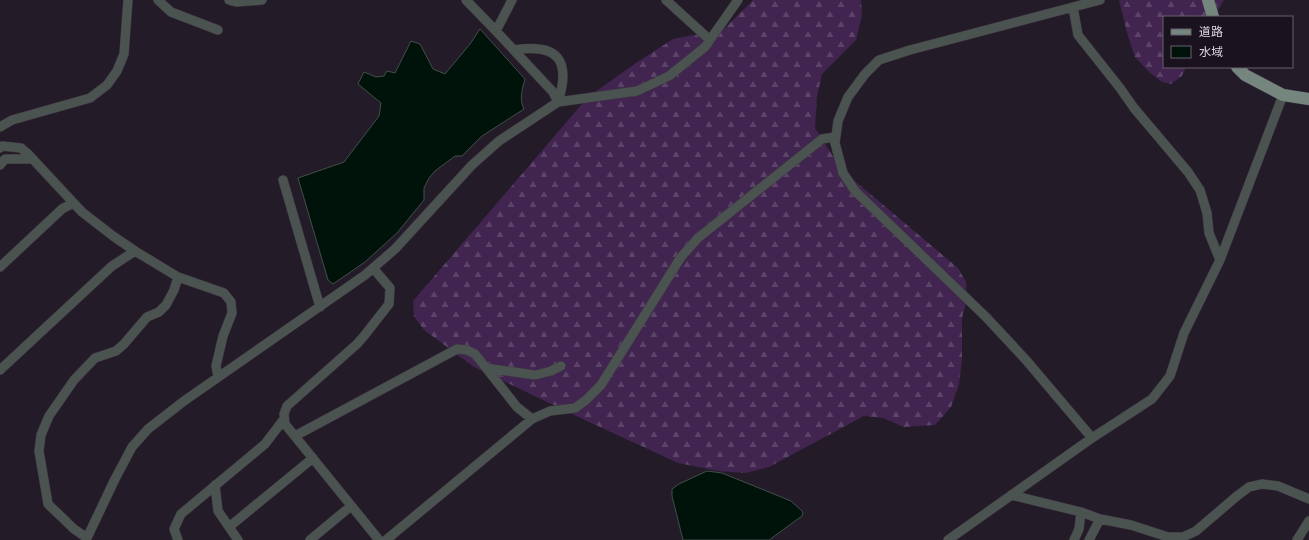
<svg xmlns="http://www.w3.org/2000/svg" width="1309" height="540" font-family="Figtree,'Noto Sans JP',sans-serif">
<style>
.forest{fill:url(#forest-firs)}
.water{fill:#00130a;stroke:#424e4a}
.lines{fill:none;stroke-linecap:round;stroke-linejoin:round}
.minor-casing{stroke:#3e3542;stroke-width:10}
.major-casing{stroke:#3e3542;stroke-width:13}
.minor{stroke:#4a534f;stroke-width:9}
.major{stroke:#75867f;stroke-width:12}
</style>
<defs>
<pattern id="forest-firs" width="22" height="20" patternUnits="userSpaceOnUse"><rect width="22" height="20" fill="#41244f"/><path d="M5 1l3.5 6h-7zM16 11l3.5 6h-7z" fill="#5c4368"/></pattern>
</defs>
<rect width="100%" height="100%" fill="#241b28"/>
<path class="forest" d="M 753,0 L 861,0 L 862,15 L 856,40 L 822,74 L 817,96 L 815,128 L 834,158 L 856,182 L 958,268 L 966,282 L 967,299 L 962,318 L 962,360 L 959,384 L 951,407 L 935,425 L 904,427 L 883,418 L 864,416 L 769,467 L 746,473 L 718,471 L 678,463 L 587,421 L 474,367 L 424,330 L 414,316 L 413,301 L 588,97 L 636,63 L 673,39 L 724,29 Z
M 1119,0 L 1224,0 L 1214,17 L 1164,17 L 1164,67 L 1186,67 L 1182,76 L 1171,84 L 1162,82 L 1150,73 L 1135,57 L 1127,33 Z"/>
<path class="water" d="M 480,29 L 525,79 C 522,90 519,99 524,109 L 482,136 L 462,156 L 455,156 L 435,171 L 429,178 L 424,188 L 424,200 L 397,233 L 365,262 L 333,284 L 328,280 L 298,178 L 344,162 L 379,116 L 381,103 L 358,84 L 364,72 L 376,77 L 384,76 L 387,71 L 395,73 L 411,41 L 420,44 L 433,69 L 445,74 L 470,44 Z
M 707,471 L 722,473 L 791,501 L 803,512 L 802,516 L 769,540 L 683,540 L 672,496 L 672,489 L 679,484 Z"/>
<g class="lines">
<g class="minor-casing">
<path id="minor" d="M 158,0 L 171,12 L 218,30
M 229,0 L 236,2 L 262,0
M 466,0 L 496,31 L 553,92 L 558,102
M 666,0 L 710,40
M 1073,7 L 1078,35 L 1120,88 L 1134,108 L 1188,172 L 1200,190 L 1207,213 L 1209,233 L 1220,260
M 496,31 L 512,0
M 514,50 C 559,43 571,61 558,102
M 0,127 L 12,120 L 90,98 L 107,85 L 117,71 L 124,54 L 128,0
M 0,148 L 2,146 L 21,148 L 28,154 L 82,212 L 113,236 L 135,251 L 178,277 L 224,293 L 231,302 L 232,313 L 223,336 L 216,366 L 218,377
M 0,165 L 5,159 L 33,159
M 283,180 L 320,307
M 0,267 L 62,209 L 73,203
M 373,268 L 390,288 L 389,304 L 364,336 L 357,344 L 287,406 L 284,414 L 285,424 L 379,540
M 486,368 L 535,375 L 551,371 L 561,366
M 0,370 L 112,266 L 135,251
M 295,436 L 457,349 L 467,350 L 475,354 L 517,407 L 532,419
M 1092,438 L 1026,360 L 986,317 L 855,191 L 843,173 L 835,143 L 838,121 L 848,97 L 865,74 L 879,60 L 910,50 L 1100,0
M 215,485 L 218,511 L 238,540
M 1011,495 L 1081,512 L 1100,519 L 1131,525 L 1168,537 L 1183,537 L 1196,531 L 1237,496 L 1249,487 L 1262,484 L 1278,486 L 1309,499
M 229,527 L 313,458
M 87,538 L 74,529 L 48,504 L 39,451 L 41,435 L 49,416 L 74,380 L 95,358 L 116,351 L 124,344 L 147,317 L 159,312 L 166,305 L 174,290 L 178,277
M 86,540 L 115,479 L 132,447 L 148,429 L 184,401 L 365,275 L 395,249 L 472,165 L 499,141 L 558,102 L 637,91 L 669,76 L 705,47 L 738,0
M 178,540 L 174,529 L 181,514 L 265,444 L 284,419
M 310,540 L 351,506
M 386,540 L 532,419 L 550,411 L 575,408 L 586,400 L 601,385 L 681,257 L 698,238 L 822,139 L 835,137
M 948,540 L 1092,438 L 1152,399 L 1170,376 L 1184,333 L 1220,260 L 1283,95
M 1074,540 L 1079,529 L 1081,512
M 1089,540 L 1100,519
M 1297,540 L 1309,521"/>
</g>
<g class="major-casing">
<path id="major" d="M 1208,0 L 1213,17
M 1237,67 L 1245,75 L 1283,95 L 1309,99"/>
</g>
<use href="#minor" class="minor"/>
<use href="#major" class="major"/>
</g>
<rect x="1163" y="16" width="130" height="52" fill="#1a121e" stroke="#68616c"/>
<rect x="1171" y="29" width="20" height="6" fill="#75867f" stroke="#68616c"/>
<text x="1199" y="36" font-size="12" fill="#ddd7e0">道路</text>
<rect x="1171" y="46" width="20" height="12" fill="#00130a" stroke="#68616c"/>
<text x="1199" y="56" font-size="12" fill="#ddd7e0">水域</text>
</svg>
